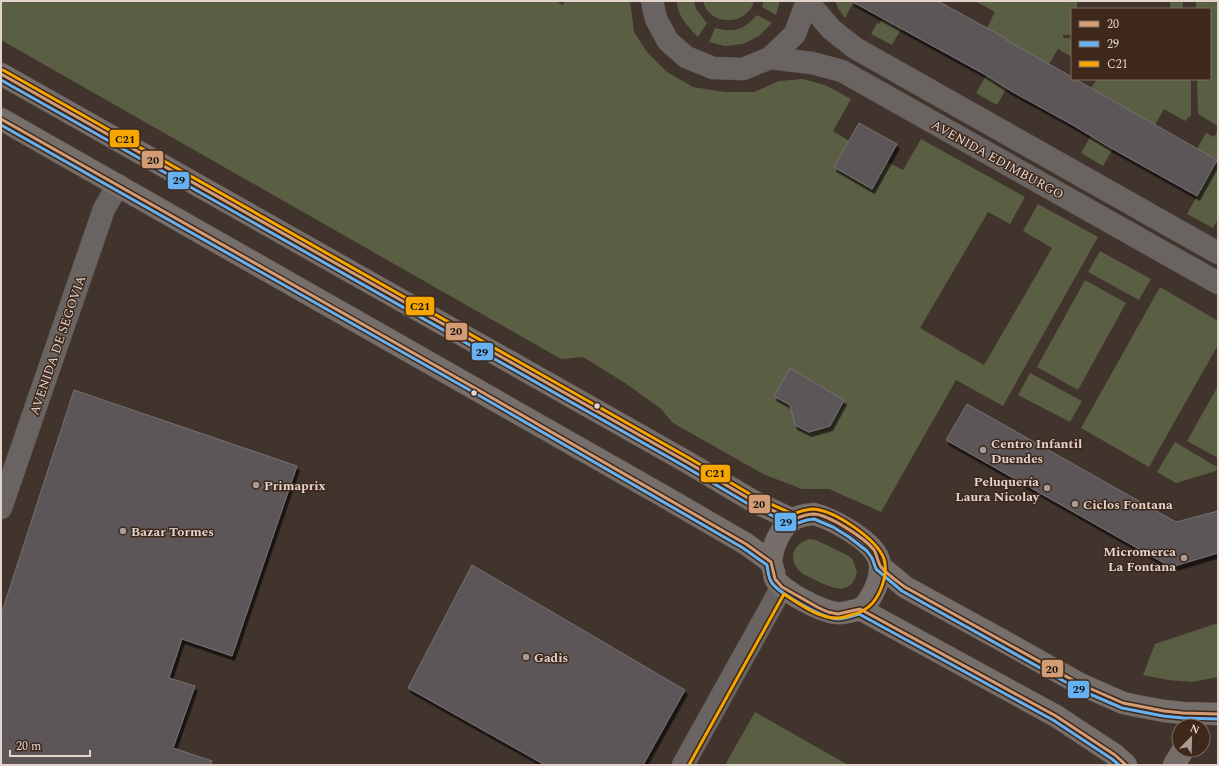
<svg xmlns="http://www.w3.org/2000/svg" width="1219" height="766" font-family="Spectral,serif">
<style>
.green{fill:#5a5e43}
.building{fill:#5c5758;stroke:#757072;filter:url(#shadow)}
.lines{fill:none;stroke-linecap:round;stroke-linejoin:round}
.minor-casing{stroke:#5c514b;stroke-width:23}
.trunk-casing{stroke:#5c514b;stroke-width:23}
.minor{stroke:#696462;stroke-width:22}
.trunk{stroke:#766e6b;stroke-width:22}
.bus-1-casing{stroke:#3d281b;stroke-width:6}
.bus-2-casing{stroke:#3d281b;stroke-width:6}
.bus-3-casing{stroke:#3d281b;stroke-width:6}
.bus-1{stroke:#d39c74;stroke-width:3}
.bus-2{stroke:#66b1f2;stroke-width:3}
.bus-3{stroke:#f7a600;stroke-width:3}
.bus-dot{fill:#e2d3cb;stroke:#3d281b;stroke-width:1.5}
.poi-dot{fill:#a99b94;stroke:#3d281b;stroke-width:1.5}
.labels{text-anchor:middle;stroke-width:3;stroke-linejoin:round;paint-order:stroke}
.street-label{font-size:13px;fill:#e2d3cb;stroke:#3d281b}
.poi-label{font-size:13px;font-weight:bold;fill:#e2d3cb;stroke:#3d281b;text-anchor:start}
.line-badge{stroke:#3d281b;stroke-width:1.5}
.pale-badge-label{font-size:11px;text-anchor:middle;font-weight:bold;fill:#111}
</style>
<defs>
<filter id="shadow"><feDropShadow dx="2.5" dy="4.5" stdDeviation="0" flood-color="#0009"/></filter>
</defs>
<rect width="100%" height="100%" fill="#40342d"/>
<path class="green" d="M 1,1 L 555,1 L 563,5 L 565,1 L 630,1 L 634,32 L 647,52 L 667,72 L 693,87 L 725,92 L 754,92 L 779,81 L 803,79 L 825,85 L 851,99 L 833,131 L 849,141 L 834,167 L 872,189 L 887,162 L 903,170 L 921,139 L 1025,197 L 1010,224 L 988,212 L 920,328 L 984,365 L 1052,248 L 1023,231 L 1038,204 L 1098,237 L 1003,406 L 956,380 L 881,512 L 829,489 L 802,489 L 763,474 L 673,423 L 660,408 L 625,383 L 583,357 L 561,359 L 1,40 Z
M 677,1 L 694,1 L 696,9 L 707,23 L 698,37 C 688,26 677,16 677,1 Z
M 703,1 L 754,1 C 748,26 709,27 703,1 Z
M 764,1 L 780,1 L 776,15 L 762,7 Z
M 835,1 L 854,1 L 845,18 L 839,10 Z
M 892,1 L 917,1 L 892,45 L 871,34 L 877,23 L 879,24 Z
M 975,1 L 1077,1 L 1077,9 L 1072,9 L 1072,35 L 1063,35 L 1063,38 L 1072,38 L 1072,57 L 1058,49 L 1049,64 L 1027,52 L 997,105 L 976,93 L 1007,39 L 987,28 L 995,12 Z
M 1170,1 L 1183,1 L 1183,9 L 1170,9 Z
M 1196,1 L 1217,1 L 1218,126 L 1198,114 L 1197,79 L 1210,79 L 1210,9 L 1196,9 Z
M 757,15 L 772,23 L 759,36 L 743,44 L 725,46 L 709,42 L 715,28 C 736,33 743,30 757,15 Z
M 1097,79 L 1191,79 L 1191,115 L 1185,121 L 1164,109 L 1155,125 L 1133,113 L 1103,166 L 1081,153 L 1111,100 L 1091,88 Z
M 1218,130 L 1218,219 L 1213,228 L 1187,214 L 1217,160 L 1197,149 L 1206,133 L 1214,137 Z
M 1100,251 L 1151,279 L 1139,300 L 1088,272 Z
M 1085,280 L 1126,303 L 1078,390 L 1037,367 Z
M 1160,287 L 1218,321 L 1218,345 L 1149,467 L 1081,428 Z
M 1030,373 L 1082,401 L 1070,422 L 1018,395 Z
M 1218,386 L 1218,458 L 1187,441 Z
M 1175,442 L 1217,467 L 1216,471 L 1176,483 L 1157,472 Z
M 810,539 L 816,540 L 849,556 L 853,560 L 857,572 C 850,603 821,582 803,574 C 787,562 791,544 810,539 Z
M 1218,623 L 1218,677 L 1192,682 L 1168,680 L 1143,675 L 1155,644 Z
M 755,712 L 848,765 L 725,765 Z"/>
<path class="building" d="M 851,1 L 938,1 L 1007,39 L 1006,40 L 1072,77 L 1072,79 L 1075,79 L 1217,160 L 1197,196 L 1111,148 L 1071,124 L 1011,91 L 984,74 Z
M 859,123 L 897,144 L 872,189 L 834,167 Z
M 790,368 L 844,400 L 830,426 L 809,432 L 795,425 L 790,405 L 774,396 Z
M 74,390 L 297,466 L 232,656 L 182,639 L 169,678 L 195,686 L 173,748 L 212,761 L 211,765 L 1,765 L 1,615 Z
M 967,404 L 1176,522 L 1218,511 L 1218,553 L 1171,567 L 946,440 Z
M 472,565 L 685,690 L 643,765 L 545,765 L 408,688 Z"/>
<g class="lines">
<g class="minor-casing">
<path id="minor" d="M 652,1 L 656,19 L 668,41 L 686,57 L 713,68 L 743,69 L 770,58 L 795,34 L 807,1
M 807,1 L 831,29 L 855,48 L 1218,253
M 770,58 L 812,63 L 842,71 L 1218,283
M 1,508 L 104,209 L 118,185
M 683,765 L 782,587"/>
</g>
<g class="trunk-casing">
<path id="trunk" d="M 1,74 L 687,462 L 753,501 L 793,520
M 1,119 L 665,497 L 746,544 L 771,562
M 814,514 C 833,519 873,541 879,560 C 882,570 878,584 873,593 C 870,599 865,608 857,610 C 851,611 843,614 837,613 C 824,613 779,590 775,578 C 774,576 774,574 774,572 C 773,569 771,564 771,560 C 773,546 780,527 794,519 C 800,515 807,515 814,514 Z
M 880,566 L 905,587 L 1007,643 L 1080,684 L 1123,703 L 1137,706 L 1164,711 L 1183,713 L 1218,714
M 860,609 L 1056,716 L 1115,755 L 1126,765
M 1174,765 L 1183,750"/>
</g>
<use href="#minor" class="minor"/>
<use href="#trunk" class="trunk"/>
<g class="bus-1-casing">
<path id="bus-1" d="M 1,74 L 687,462 L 753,501 L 793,520 C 799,517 807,514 814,514 C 829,515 865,538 874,550 C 877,555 878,563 881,567 C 888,575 897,581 905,587 L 1080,684 L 1123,703 L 1164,711 L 1183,713 L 1218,714
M 1,119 L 475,388 L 746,544 L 771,562 L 775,579 L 782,587 L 819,608 L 828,612 L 838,614 L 860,609 L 1056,716 L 1115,755 L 1126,765"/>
</g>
<g class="bus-2-casing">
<path id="bus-2" d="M 1,80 L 684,466 L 750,505 L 792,525 L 807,520 L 814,519 L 833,527 L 849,537 L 867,551 L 872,558 L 876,569 L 902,591 L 1078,689 L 1122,708 L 1163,716 L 1183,718 L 1218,719
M 1,125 L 473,392 L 743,548 L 767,565 C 768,570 768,578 772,583 C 780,594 824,619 838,619 C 845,619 853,616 859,614 L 1053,720 L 1112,759 L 1119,765"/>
</g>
<g class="bus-3-casing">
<path id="bus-3" d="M 3,70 L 689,458 L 755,497 L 793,514 C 799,512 806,509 813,509 C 834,510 877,539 884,559 C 887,569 884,582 880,591 C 874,605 865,612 851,615 C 847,616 843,618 839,618 C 819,619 800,604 784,594 L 689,765"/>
</g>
<use href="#bus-1" class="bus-1"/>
<use href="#bus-2" class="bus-2"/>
<use href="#bus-3" class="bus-3"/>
</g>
<g class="bus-dot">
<circle cx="474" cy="393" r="3.5"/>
<circle cx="597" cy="406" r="3.5"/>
</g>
<g class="poi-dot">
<circle cx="983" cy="450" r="4"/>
<circle cx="256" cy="485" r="4"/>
<circle cx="1047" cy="488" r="4"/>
<circle cx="1075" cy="504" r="4"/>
<circle cx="123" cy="531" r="4"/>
<circle cx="1184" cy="558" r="4"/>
<circle cx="526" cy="657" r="4"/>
</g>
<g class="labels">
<g class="street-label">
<text transform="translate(998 159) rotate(29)" y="5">AVENIDA EDIMBURGO</text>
<text transform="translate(57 345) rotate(-71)" y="5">AVENIDA DE SEGOVIA</text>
</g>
<g class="poi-label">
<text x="991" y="448">Centro Infantil<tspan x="991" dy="15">Duendes</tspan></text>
<text x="1039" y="486" text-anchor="end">Peluquería<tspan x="1039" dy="15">Laura Nicolay</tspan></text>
<text x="264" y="490">Primaprix</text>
<text x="1083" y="509">Ciclos Fontana</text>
<text x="131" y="536">Bazar Tormes</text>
<text x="1176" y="556" text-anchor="end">Micromerca<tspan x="1176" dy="15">La Fontana</tspan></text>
<text x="534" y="662">Gadis</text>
</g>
</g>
<g class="line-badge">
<rect x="109" y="129" width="31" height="19" rx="4" fill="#f7a600"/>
<rect x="141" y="150" width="23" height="19" rx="4" fill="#d39c74"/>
<rect x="167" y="171" width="23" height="19" rx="4" fill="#66b1f2"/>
<rect x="405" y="296" width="30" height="20" rx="4" fill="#f7a600"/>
<rect x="445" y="322" width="23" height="19" rx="4" fill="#d39c74"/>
<rect x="471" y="342" width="23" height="19" rx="4" fill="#66b1f2"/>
<rect x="700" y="464" width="31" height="19" rx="4" fill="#f7a600"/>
<rect x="748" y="494" width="23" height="20" rx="4" fill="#d39c74"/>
<rect x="774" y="512" width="23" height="20" rx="4" fill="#66b1f2"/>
<rect x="1041" y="659" width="23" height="19" rx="4" fill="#d39c74"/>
<rect x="1067" y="680" width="23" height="19" rx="4" fill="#66b1f2"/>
</g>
<g class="pale-badge-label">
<text x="125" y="143">C21</text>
<text x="153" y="164">20</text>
<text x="179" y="184">29</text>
<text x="420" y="310">C21</text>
<text x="456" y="335">20</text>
<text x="482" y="356">29</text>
<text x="715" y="477">C21</text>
<text x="759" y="508">20</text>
<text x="786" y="526">29</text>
<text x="1052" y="673">20</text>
<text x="1079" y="693">29</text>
</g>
<rect width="1219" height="766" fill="none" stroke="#e2d3cb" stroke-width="4"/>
<rect x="1071" y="8" width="140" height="72" fill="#3d281b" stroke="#7f6c61"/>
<rect x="1079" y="21" width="20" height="6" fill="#d39c74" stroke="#7f6c61"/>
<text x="1107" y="28" font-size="12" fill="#e2d3cb">20</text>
<rect x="1079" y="41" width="20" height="6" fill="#66b1f2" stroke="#7f6c61"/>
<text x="1107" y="48" font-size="12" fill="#e2d3cb">29</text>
<rect x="1079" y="61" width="20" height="6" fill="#f7a600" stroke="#7f6c61"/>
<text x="1107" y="68" font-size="12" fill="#e2d3cb">C21</text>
<g transform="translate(1191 738) rotate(23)"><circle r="19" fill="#3d281b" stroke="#7f6c61"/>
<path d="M0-3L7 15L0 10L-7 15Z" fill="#a99b94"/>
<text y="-6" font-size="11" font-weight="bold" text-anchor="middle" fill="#e2d3cb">N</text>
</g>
<path d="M10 750v6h80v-6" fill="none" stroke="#e2d3cb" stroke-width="2"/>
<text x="16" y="750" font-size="12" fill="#e2d3cb" stroke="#3d281b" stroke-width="3" paint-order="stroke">20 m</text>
</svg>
